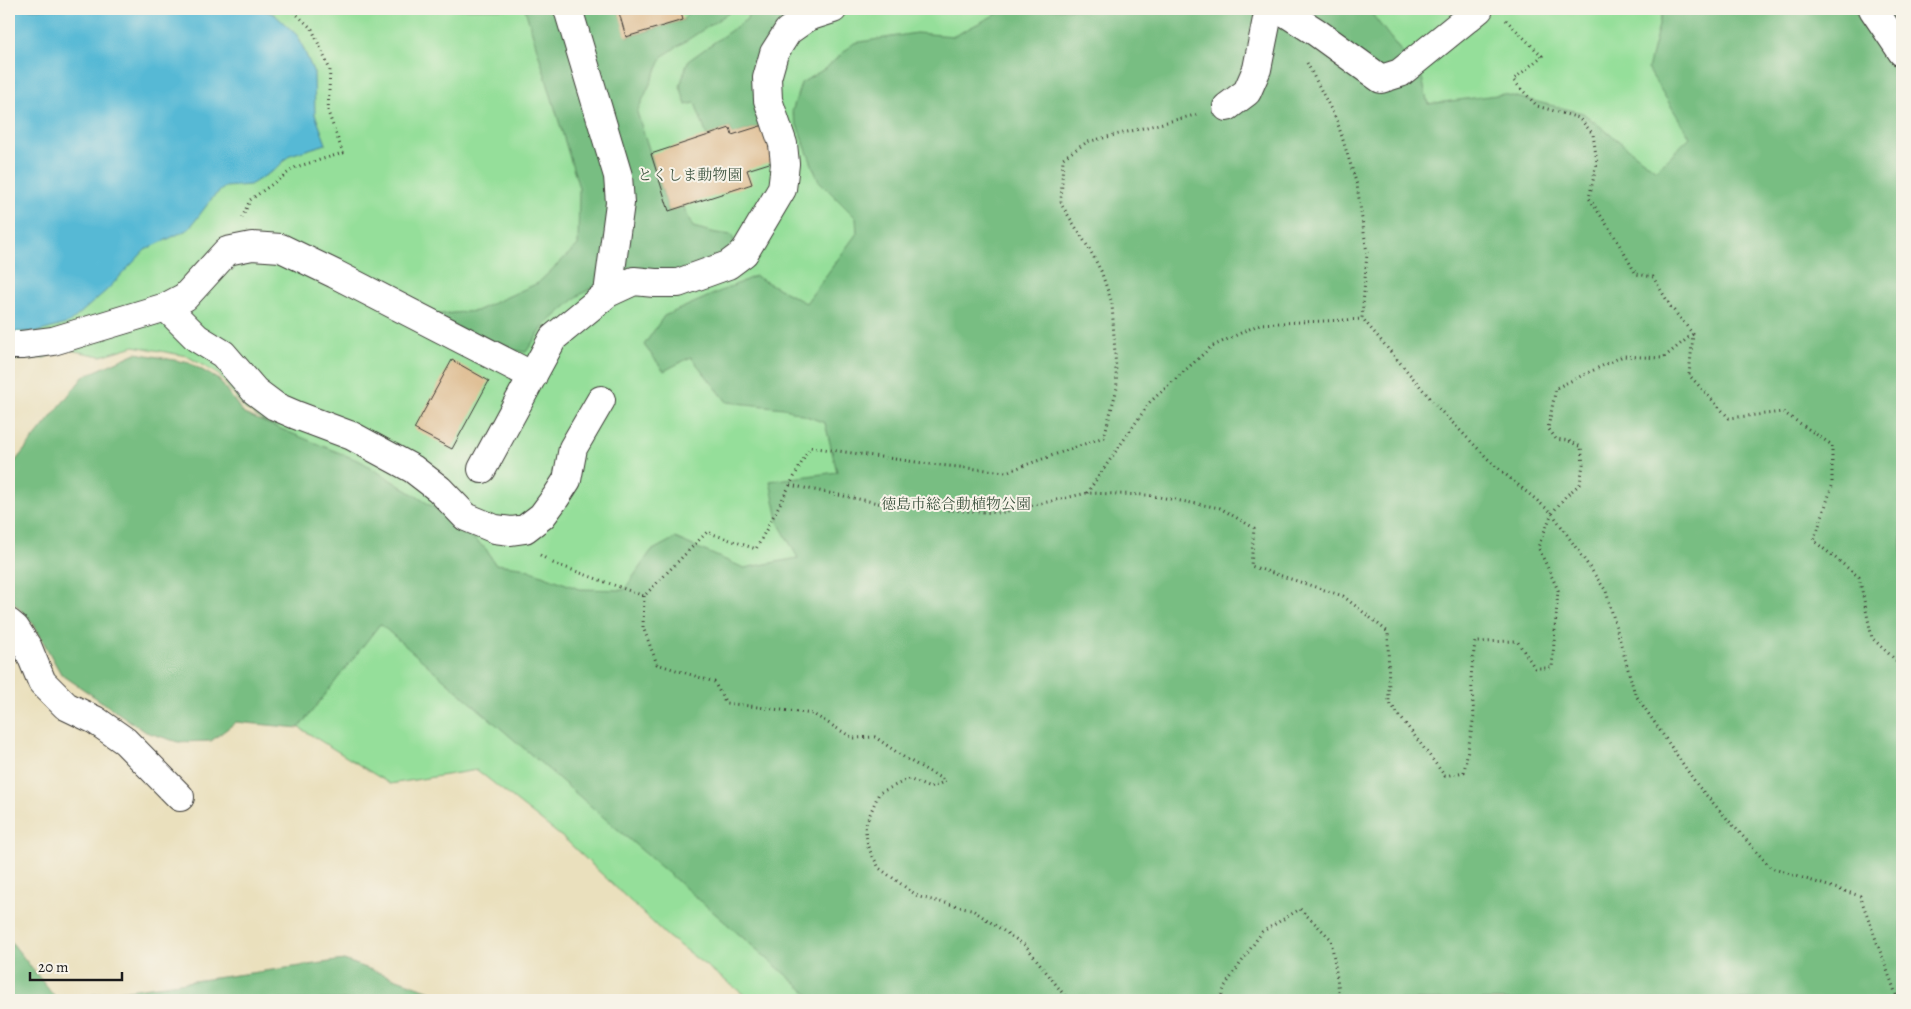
<svg xmlns="http://www.w3.org/2000/svg" width="1911" height="1009" font-family="Alegreya,'Noto Serif JP',serif">
<style>
.green{fill:#95df9a;stroke:#587e5b}
.forest{fill:#78be82;stroke:#4a6d4f}
.water{fill:#56b9d5;stroke:#396a78}
.building{fill:#ddba8d}
.lines{fill:none;stroke-linecap:round;stroke-linejoin:round}
.minor-casing{stroke:#3b3934;stroke-width:30}
.path{stroke:#3b3934;stroke-width:3;stroke-dasharray:1 4;stroke-linecap:butt}
.minor{stroke:#fff;stroke-width:28}
.labels{text-anchor:middle;stroke-width:4;stroke-linejoin:round;paint-order:stroke}
.park-label{font-size:15px;fill:#405642;stroke:#f7f3e8}
</style>
<rect width="100%" height="100%" fill="#f7f3e8"/>
<filter id="ink" filterUnits="userSpaceOnUse"><feTurbulence type="fractalNoise" baseFrequency=".02" numOctaves="2"/><feDisplacementMap in="SourceGraphic" scale="10" xChannelSelector="R" yChannelSelector="G"/><feConvolveMatrix kernelMatrix="1 2 1 2 8 2 1 2 1" color-interpolation-filters="sRGB"/></filter>
<filter id="wash" filterUnits="userSpaceOnUse"><feTurbulence type="fractalNoise" baseFrequency=".0096" numOctaves="4" result="noise"/><feDisplacementMap in="SourceGraphic" scale="20" xChannelSelector="R" yChannelSelector="G"/><feGaussianBlur stdDeviation="1.12" result="paint"/><feColorMatrix in="noise" values="0 0 0 0 0 0 0 0 0 0 0 0 0 0 0 0 0 1.4 0 .05"/><feComposite in="paint" operator="in"/></filter>
<g filter="url(#wash)">
<rect width="100%" height="100%" fill="#eae0bd"/>
<path class="green" d="M 9,9 L 1902,9 L 1902,1000 L 751,1000 L 667,936 L 567,841 L 477,770 L 390,784 L 245,694 L 277,430 L 244,408 L 219,375 L 187,356 L 134,346 L 101,356 L 64,349 L 44,358 L 9,361 Z"/>
<path class="forest" d="M 525,9 L 618,9 L 627,37 L 683,20 L 691,9 L 731,9 L 730,12 L 663,56 L 637,112 L 669,211 L 683,206 L 693,227 L 716,233 L 732,235 L 737,250 L 677,276 L 635,274 L 626,268 L 578,296 L 544,326 L 526,352 L 506,349 L 431,315 L 476,311 L 538,283 L 578,245 L 579,188 Z
M 749,9 L 797,9 L 767,124 L 732,135 L 730,128 L 707,136 L 695,103 L 686,105 L 680,86 L 688,61 L 747,19 Z
M 1006,9 L 1368,9 L 1422,78 L 1428,104 L 1504,94 L 1583,113 L 1656,170 L 1690,137 L 1648,69 L 1663,9 L 1853,9 L 1897,75 L 1902,87 L 1902,1000 L 815,1000 L 380,624 L 299,728 L 236,722 L 211,741 L 178,742 L 146,732 L 61,674 L 34,625 L 9,597 L 9,469 L 84,376 L 136,353 L 190,363 L 219,380 L 244,414 L 362,462 L 438,510 L 486,549 L 495,564 L 521,567 L 579,589 L 624,590 L 651,551 L 675,538 L 744,568 L 798,558 L 779,524 L 770,481 L 837,472 L 825,423 L 784,408 L 727,402 L 691,357 L 664,371 L 644,345 L 664,316 L 755,276 L 806,303 L 857,233 L 856,218 L 818,180 L 792,112 L 801,83 L 826,68 L 854,43 L 916,33 L 954,36 Z
M 9,939 L 57,1000 L 344,960 L 455,1000 L 9,1000 Z"/>
<path class="water" d="M 9,9 L 259,9 L 274,14 L 298,36 L 314,73 L 315,114 L 326,144 L 290,155 L 276,169 L 250,185 L 225,187 L 213,197 L 189,229 L 145,250 L 107,290 L 69,323 L 38,332 L 9,332 Z"/>
<g id="blocks">
<path class="building" d="M 618,9 L 680,9 L 683,20 L 626,37 Z
M 767,124 L 779,160 L 747,170 L 752,184 L 669,211 L 651,154 L 730,128 L 732,135 Z
M 452,360 L 489,381 L 452,449 L 414,429 Z"/>
</g>
</g>
<g filter="url(#ink)">
<use href="#blocks" fill-opacity="0" stroke="#3b3934" stroke-width="1"/>
<g class="lines">
<g class="minor-casing">
<path id="minor" d="M 1280,9 L 1316,32 L 1381,79 L 1400,73 L 1479,9
M 1873,9 L 1902,52
M 1227,107 L 1247,92 L 1257,69 L 1269,9
M 608,293 L 634,281 L 655,283 L 678,283 L 728,265 L 744,253 L 782,189 L 785,164 L 783,144 L 768,100 L 767,78 L 774,53 L 788,31 L 808,17 L 833,9
M 166,307 L 197,338 L 223,354 L 255,391 L 275,406 L 296,415 L 352,436 L 413,469 L 439,489 L 466,517 L 495,529 L 511,531 L 525,529 L 542,516 L 556,497 L 567,480 L 573,448 L 601,400
M 9,345 L 22,345 L 53,341 L 166,307 L 185,297 L 227,251 L 252,246 L 281,248 L 335,274 L 533,376
M 482,469 L 553,338 L 608,293 L 620,203 L 618,176 L 568,9
M 9,623 L 15,628 L 28,648 L 42,682 L 66,706 L 95,720 L 125,741 L 180,797"/>
</g>
<path class="path" d="M 1506,20 L 1542,56 L 1513,80 L 1537,106 L 1579,118 L 1593,134 L 1597,163 L 1589,198 L 1615,237 L 1636,274 L 1653,277 L 1671,307 L 1693,334 L 1689,375 L 1729,418 L 1783,412 L 1832,445 L 1832,486 L 1814,541 L 1859,577 L 1872,638 L 1902,666
M 1307,63 L 1337,121 L 1357,185 L 1367,253 L 1362,318 L 1441,411 L 1493,464 L 1552,513 L 1606,591 L 1635,694 L 1698,786 L 1771,868 L 1860,896 L 1898,1000
M 242,218 L 250,200 L 296,167 L 343,153 L 328,112 L 330,70 L 312,29 L 291,9
M 790,485 L 898,507 L 999,513 L 1087,493 L 1148,495 L 1220,508 L 1254,528 L 1251,566 L 1343,596 L 1388,632 L 1389,702 L 1445,776 L 1464,772 L 1474,716 L 1471,677 L 1475,642 L 1517,641 L 1535,668 L 1552,668 L 1558,590 L 1538,547 L 1552,513 L 1566,496 L 1580,484 L 1583,464 L 1581,447 L 1569,441 L 1556,439 L 1548,428 L 1556,388 L 1623,356 L 1663,358 L 1693,334
M 1087,493 L 1150,402 L 1211,347 L 1260,324 L 1363,319
M 540,555 L 553,563 L 644,596 L 707,532 L 756,549 L 810,447 L 930,464 L 1006,472 L 1104,437 L 1117,388 L 1112,303 L 1101,271 L 1090,250 L 1061,204 L 1063,158 L 1087,142 L 1199,114
M 644,596 L 643,627 L 657,664 L 714,682 L 726,703 L 813,714 L 853,738 L 875,737 L 905,758 L 946,781 L 930,788 L 909,779 L 879,793 L 865,826 L 868,847 L 879,868 L 919,897 L 971,909 L 1026,946 L 1068,1000
M 1220,1000 L 1225,986 L 1262,932 L 1300,909 L 1331,939 L 1339,991 L 1344,1000"/>
<use href="#minor" class="minor"/>
</g>
</g>
<g class="labels">
<g class="park-label">
<text x="690" y="180">とくしま動物園</text>
<text x="956" y="509">徳島市総合動植物公園</text>
</g>
</g>
<rect width="1911" height="1009" fill="none" stroke="#f7f3e8" stroke-width="30"/>
<path d="M30 972v8h92v-8" fill="none" stroke="#1c1c1c" stroke-width="2.5"/>
<text x="38" y="972" font-size="15" fill="#1c1c1c" stroke="#f7f3e8" stroke-width="4" paint-order="stroke">20 m</text>
</svg>
